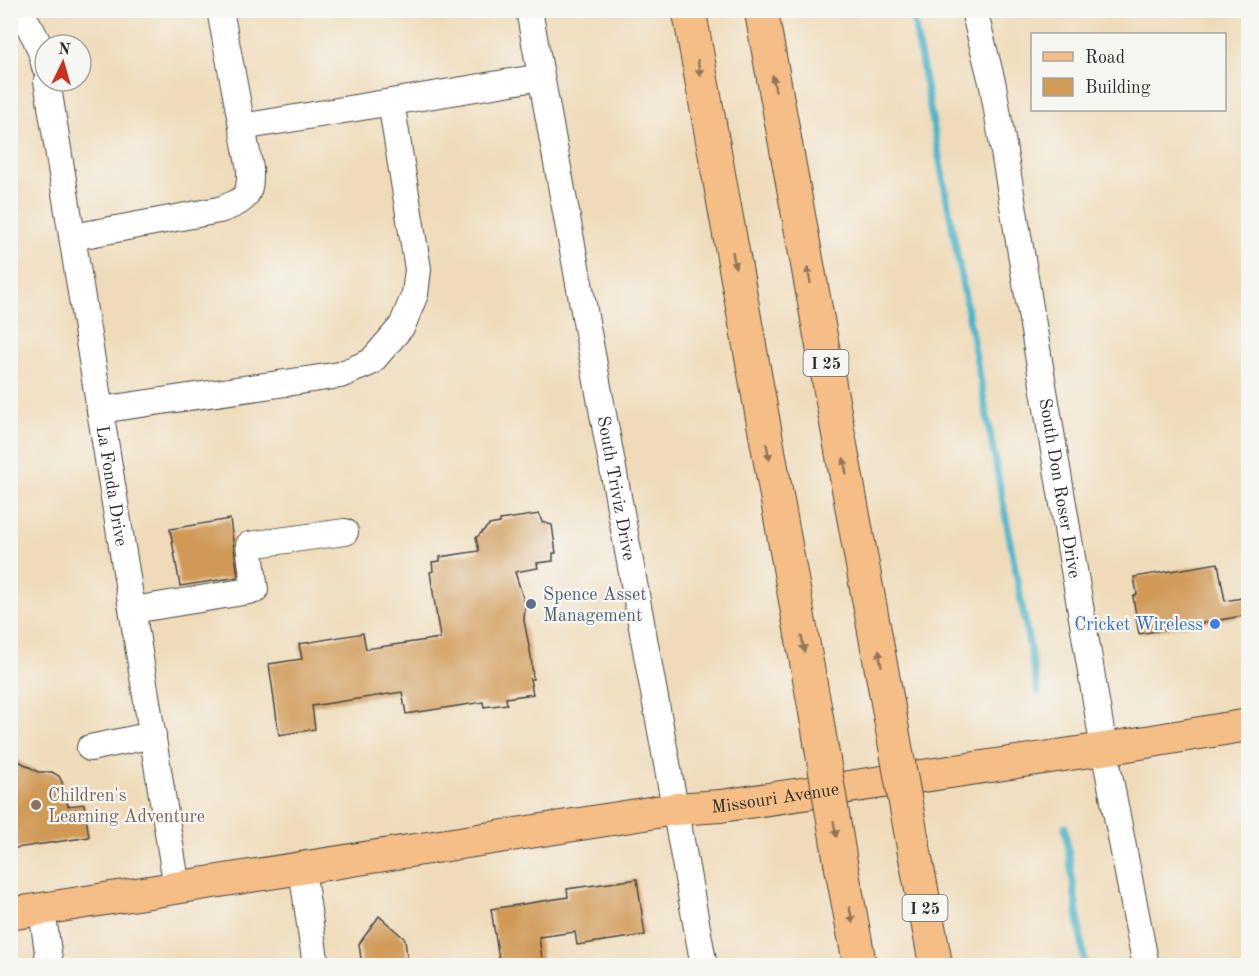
<svg xmlns="http://www.w3.org/2000/svg" width="1259" height="976" font-family="'Old Standard TT',serif">
<style>
.lines{fill:none;stroke-linecap:round;stroke-linejoin:round}
.stream{stroke:#49b4c7;stroke-width:7}
.building{fill:#d09a57}
.minor-casing{stroke:#484540;stroke-width:28}
.major-casing{stroke:#484540;stroke-width:34}
.highway-casing{stroke:#484540;stroke-width:35}
.minor{stroke:#fff;stroke-width:26}
.major{stroke:#f5be86;stroke-width:32}
.highway{stroke:#f5be86;stroke-width:33}
.highway-bridge-casing{stroke:#484540;stroke-width:35;stroke-linecap:butt}
.highway-bridge{stroke:#f5be86;stroke-width:33}
.oneway{fill:#907458}
.service-dot{fill:#5c6f8a;stroke:#f6f6f2;stroke-width:2}
.shop-dot{fill:#3f7fe0;stroke:#f6f6f2;stroke-width:2}
.education-dot{fill:#8d6e63;stroke:#f6f6f2;stroke-width:2}
.labels{text-anchor:middle;stroke-width:4.5;stroke-linejoin:round;paint-order:stroke}
.shield{fill:#f6f6f2;stroke:#686867;stroke-width:1.5}
.shield-label{font-size:16px;font-weight:bold;fill:#2b2b2b}
.street-label{font-size:18px;fill:#2b2b2b;stroke:#f6f6f2}
.service-label{font-size:18px;fill:#4e5e75;stroke:#f6f6f2;text-anchor:start}
.shop-label{font-size:18px;fill:#366cbe;stroke:#f6f6f2;text-anchor:end}
.education-label{font-size:18px;fill:#785e54;stroke:#f6f6f2;text-anchor:start}
</style>
<rect width="100%" height="100%" fill="#f6f6f2"/>
<filter id="ink" filterUnits="userSpaceOnUse"><feTurbulence type="fractalNoise" baseFrequency=".0167" numOctaves="2"/><feDisplacementMap in="SourceGraphic" scale="12" xChannelSelector="R" yChannelSelector="G"/><feConvolveMatrix kernelMatrix="1 2 1 2 8 2 1 2 1" color-interpolation-filters="sRGB"/></filter>
<filter id="wash" filterUnits="userSpaceOnUse"><feTurbulence type="fractalNoise" baseFrequency=".008" numOctaves="4" result="noise"/><feDisplacementMap in="SourceGraphic" scale="24" xChannelSelector="R" yChannelSelector="G"/><feGaussianBlur stdDeviation="1.35" result="paint"/><feColorMatrix in="noise" values="0 0 0 0 0 0 0 0 0 0 0 0 0 0 0 0 0 1.4 0 .05"/><feComposite in="paint" operator="in"/></filter>
<g filter="url(#wash)">
<rect width="100%" height="100%" fill="#efdbb9"/>
<g class="lines">
<path class="stream" d="M 912,10 L 1038,692
M 1065,827 L 1085,966"/>
</g>
<g id="blocks">
<path class="building" d="M 539,514 L 542,522 L 552,525 L 556,553 L 553,553 L 553,561 L 537,563 L 538,568 L 515,572 L 525,604 L 524,621 L 531,656 L 533,679 L 530,679 L 533,694 L 506,698 L 507,704 L 484,707 L 483,702 L 406,714 L 402,692 L 312,706 L 315,729 L 279,735 L 269,664 L 302,659 L 299,644 L 363,633 L 366,649 L 440,638 L 430,572 L 433,571 L 432,562 L 440,561 L 440,557 L 479,551 L 476,538 L 489,525 L 500,523 L 500,520 Z
M 230,519 L 238,577 L 180,586 L 170,529 Z
M 1218,563 L 1225,601 L 1248,597 L 1248,615 L 1139,634 L 1133,597 L 1137,594 L 1134,577 Z
M 10,756 L 38,772 L 52,772 L 59,776 L 62,782 L 68,806 L 84,804 L 89,837 L 10,849 Z
M 637,879 L 645,935 L 577,945 L 575,932 L 539,937 L 543,966 L 500,966 L 491,909 L 568,897 L 567,889 Z
M 379,916 L 405,939 L 408,966 L 362,966 L 359,944 Z"/>
</g>
</g>
<g filter="url(#ink)">
<use href="#blocks" fill-opacity="0" stroke="#484540" stroke-width="1.5"/>
<g class="lines">
<g class="minor-casing">
<g id="minor">
<path d="M 18,10 C 32,28 41,45 45,67"/>
<path id="s1" d="M 529,10 L 704,966"/>
<path id="s2" d="M 974,10 L 993,86 L 1104,749 L 1146,966"/>
<path id="s3" d="M 47,81 L 177,888"/>
<path d="M 242,127 L 541,77"/>
<path d="M 73,237 L 219,210 C 245,201 251,197 250,169 L 220,10"/>
<path d="M 100,410 L 340,375 L 371,362 L 402,326 L 415,294 L 418,269 L 391,102"/>
<path d="M 133,610 L 255,590 L 249,545 L 345,532"/>
<path d="M 90,748 L 153,735"/>
<path d="M 302,869 L 316,966"/>
<path d="M 42,910 L 50,966"/>
</g>
</g>
<g class="major-casing">
<g id="major">
<path id="s4" d="M 10,914 L 675,809 L 721,806 L 1104,749 L 1248,725"/>
</g>
</g>
<g class="highway-casing">
<path id="highway" d="M 689,10 L 815,709
M 761,10 L 890,716
M 914,850 L 936,966
M 841,865 L 860,966"/>
</g>
<use href="#minor" class="minor"/>
<use href="#major" class="major"/>
<use href="#highway" class="highway"/>
<g class="highway-bridge-casing">
<path id="highway-bridge" d="M 815,709 L 841,865
M 890,716 L 914,850"/>
</g>
<use href="#highway-bridge" class="highway-bridge"/>
</g>
<defs><path id="oneway-solid" d="M-6-.8H1V-3.2L6.5 0L1 3.2V.8H-6Z" transform="scale(1.5)"/></defs>
<g class="oneway">
<use href="#oneway-solid" transform="translate(699 68) rotate(80)"/>
<use href="#oneway-solid" transform="translate(774 83) rotate(-100)"/>
<use href="#oneway-solid" transform="translate(734 260) rotate(80)"/>
<use href="#oneway-solid" transform="translate(809 275) rotate(-100)"/>
<use href="#oneway-solid" transform="translate(768 452) rotate(80)"/>
<use href="#oneway-solid" transform="translate(845 466) rotate(-100)"/>
<use href="#oneway-solid" transform="translate(803 644) rotate(80)"/>
<use href="#oneway-solid" transform="translate(880 658) rotate(-100)"/>
<use href="#oneway-solid" transform="translate(835 829) rotate(80)"/>
<use href="#oneway-solid" transform="translate(851 915) rotate(79)"/>
</g>
</g>
<circle class="service-dot" cx="531" cy="604" r="6"/>
<circle class="shop-dot" cx="1215" cy="624" r="6"/>
<circle class="education-dot" cx="36" cy="805" r="6"/>
<g class="labels">
<g class="shield">
<rect x="803.5" y="350" width="45" height="26" rx="4.5"/>
<rect x="902.5" y="895" width="45" height="26" rx="4.5"/>
</g>
<g class="shield-label">
<text x="826" y="369">I 25</text>
<text x="925" y="914">I 25</text>
</g>
<g class="street-label">
<text dy="6" stroke="none"><textPath href="#s3" startOffset="410">La Fonda Drive</textPath></text>
<text dy="6" stroke="none"><textPath href="#s1" startOffset="486">South Triviz Drive</textPath></text>
<text dy="6" stroke="none"><textPath href="#s2" startOffset="486">South Don Roser Drive</textPath></text>
<text dy="6" stroke="none"><textPath href="#s4" startOffset="774">Missouri Avenue</textPath></text>
</g>
<g class="service-label">
<text x="543" y="600">Spence Asset<tspan x="543" dy="21">Management</tspan></text>
</g>
<g class="shop-label">
<text x="1203" y="630">Cricket Wireless</text>
</g>
<g class="education-label">
<text x="48" y="801">Children's<tspan x="48" dy="21">Learning Adventure</tspan></text>
</g>
</g>
<rect width="1259" height="976" fill="none" stroke="#f6f6f2" stroke-width="36"/>
<rect x="1031" y="33" width="195" height="78" fill="#f6f6f2" stroke="#a5a5a2" stroke-width="1.5"/>
<rect x="1043" y="52" width="30" height="9" fill="#f5be86" stroke="#a5a5a2" stroke-width="1.5"/>
<text x="1085" y="63" font-size="18" fill="#2b2b2b">Road</text>
<rect x="1043" y="78" width="30" height="18" fill="#d09a57" stroke="#a5a5a2" stroke-width="1.5"/>
<text x="1085" y="93" font-size="18" fill="#2b2b2b">Building</text>
<g transform="translate(63 63) rotate(5)"><circle r="28" fill="#f6f6f2" stroke="#a5a5a2" stroke-width="1.5"/>
<path d="M0-4.5L10 22L0 15L-10 22Z" fill="#c8321e"/>
<text y="-9" font-size="16" font-weight="bold" text-anchor="middle" fill="#2b2b2b">N</text>
</g>
</svg>
